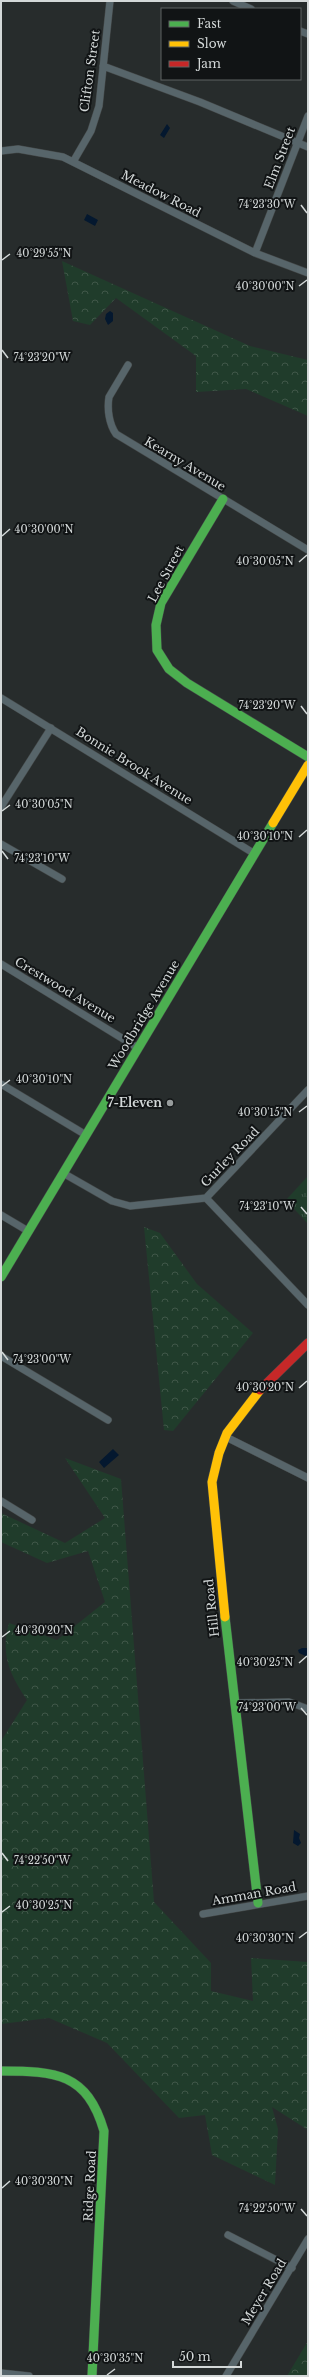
<svg xmlns="http://www.w3.org/2000/svg" width="309" height="2377" font-family="'Libre Baskerville',serif">
<style>
.forest{fill:url(#forest-crowns)}
.park{fill:url(#park-tufts)}
.water{fill:#04182f}
.lines{fill:none;stroke-linecap:round;stroke-linejoin:round}
.street-casing{stroke:#434747;stroke-width:8}
.fast-casing{stroke:#434747;stroke-width:10}
.slow-casing{stroke:#434747;stroke-width:10}
.jam-casing{stroke:#434747;stroke-width:10}
.street{stroke:#57656a;stroke-width:7}
.fast{stroke:#4caf50;stroke-width:9}
.slow{stroke:#ffc107;stroke-width:9}
.jam{stroke:#c62828;stroke-width:9}
.ticks{fill:none;stroke:#d3d8d8;stroke-width:1.5}
.poi-dot{fill:#979c9c;stroke:#111415;stroke-width:1.5}
.labels{text-anchor:middle;stroke-width:4;stroke-linejoin:round;paint-order:stroke}
.street-label{font-size:12px;fill:#d3d8d8;stroke:#111415}
.poi-label{font-size:12px;font-weight:bold;fill:#d3d8d8;stroke:#111415;text-anchor:end}
.ticks-label{font-size:10px;text-anchor:middle;fill:#d3d8d8;stroke:#111415;stroke-width:4;stroke-linejoin:round;paint-order:stroke}
</style>
<defs>
<pattern id="forest-crowns" width="20" height="18" patternUnits="userSpaceOnUse"><rect width="20" height="18" fill="#203c2b"/><path d="M2 6a3 3 0 1 1 6 0M12 15a3 3 0 1 1 6 0" fill="none" stroke="#405749"/></pattern>
<pattern id="park-tufts" width="24" height="20" patternUnits="userSpaceOnUse"><rect width="24" height="20" fill="#203c2b"/><path d="M3 7l-1-3M5 7V3M7 7l1-3M15 17l-1-3M17 17v-4M19 17l1-3" fill="none" stroke="#405749"/></pattern>
</defs>
<rect width="100%" height="100%" fill="#272c2c"/>
<path class="forest" d="M 62,261 L 250,346 L 308,360 L 308,416 L 246,389 L 196,392 L 196,356 L 116,298 L 90,325 L 73,321 Z
M 144,1227 L 160,1233 L 197,1284 L 253,1333 L 173,1431 L 164,1430 Z
M 65,1458 L 121,1479 L 154,1902 L 211,1963 L 211,1991 L 253,2001 L 251,1958 L 308,1962 L 308,2130 L 272,2107 L 278,2129 L 275,2185 L 212,2155 L 205,2115 L 179,2118 L 107,2043 L 49,2018 L 1,2024 L 1,1741 L 27,1700 C 10,1675 0,1654 9,1623 L 57,1640 L 105,1602 L 88,1551 L 47,1563 L 1,1542 L 1,1513 L 65,1543 L 105,1518 Z
M 308,2341 L 308,2376 L 287,2376 Z"/>
<path class="park" d="M 308,1176 L 308,1224 L 286,1200 Z"/>
<path class="water" d="M 167,124 L 170,128 L 164,138 L 160,135 Z
M 87,214 L 98,220 L 95,226 L 84,220 Z
M 110,311 L 113,313 L 113,321 L 108,325 L 105,319 L 106,314 Z
M 113,1449 L 119,1455 L 104,1468 L 99,1462 Z
M 302,1648 L 308,1648 L 308,1657 L 299,1653 L 298,1650 Z
M 294,1830 L 300,1834 L 299,1838 L 301,1843 L 298,1846 L 293,1843 Z"/>
<g class="lines">
<g class="street-casing">
<path id="street" d="M 233,1 L 251,9
M 300,31 L 308,34
M 103,66 L 200,102 L 308,147
M 1,151 L 18,149 L 63,157 L 255,253 L 308,273
M 73,162 L 91,131 L 99,106 L 110,1
M 255,253 L 308,116
M 128,365 L 109,397 C 107,409 109,424 116,434 L 308,550
M 1,698 L 255,854
M 1,807 L 51,728
M 1,844 L 62,879
M 1,964 L 138,1048
M 1,1084 L 86,1135
M 63,1173 L 112,1201 L 130,1206 L 206,1198 L 308,1090
M 206,1198 L 308,1305
M 1,1215 L 28,1231
M 1,1356 L 108,1420
M 226,1437 L 308,1478
M 1,1501 L 32,1520
M 234,1703 L 289,1702 L 308,1709
M 203,1914 L 308,1896
M 228,2235 L 292,2268
M 1,2373 L 29,2376
M 226,2376 L 308,2239"/>
</g>
<g class="fast-casing">
<path id="fast" d="M 223,499 L 161,603 L 156,625 L 157,650 L 169,669 L 187,683 L 308,757
M 1,1277 L 273,823
M 225,1617 L 258,1903
M 1,2071 C 56,2071 87,2073 104,2131 L 92,2376"/>
</g>
<g class="slow-casing">
<path id="slow" d="M 273,823 L 308,765
M 225,1617 L 212,1482 L 219,1453 L 227,1433 L 260,1390"/>
</g>
<g class="jam-casing">
<path id="jam" d="M 260,1390 L 308,1343"/>
</g>
<use href="#street" class="street"/>
<use href="#fast" class="fast"/>
<use href="#slow" class="slow"/>
<use href="#jam" class="jam"/>
</g>
<path class="ticks" d="M 301,205 L 307,213M 2,260 L 10,254M 299,286 L 307,280M 2,350 L 8,358M 2,536 L 10,529M 299,562 L 307,555M 301,706 L 307,714M 2,811 L 10,805M 299,837 L 307,830M 2,851 L 8,859M 2,1086 L 10,1080M 299,1112 L 307,1106M 301,1207 L 307,1214M 2,1352 L 8,1360M 299,1388 L 307,1381M 2,1637 L 10,1631M 299,1663 L 307,1656M 301,1708 L 307,1715M 2,1853 L 8,1861M 2,1912 L 10,1906M 299,1938 L 307,1932M 2,2188 L 10,2181M 301,2209 L 307,2216M 107,2375 L 115,2369"/>
<circle class="poi-dot" cx="170" cy="1103" r="4"/>
<g class="labels">
<g class="street-label">
<text transform="translate(90 71) rotate(-82)" y="4">Clifton Street</text>
<text transform="translate(280 158) rotate(-69)" y="4">Elm Street</text>
<text transform="translate(161 194) rotate(27)" y="4">Meadow Road</text>
<text transform="translate(185 464) rotate(31)" y="4">Kearny Avenue</text>
<text transform="translate(166 574) rotate(-62)" y="4">Lee Street</text>
<text transform="translate(134 766) rotate(32)" y="4">Bonnie Brook Avenue</text>
<text transform="translate(65 990) rotate(31)" y="4">Crestwood Avenue</text>
<text transform="translate(144 1015) rotate(-59)" y="4">Woodbridge Avenue</text>
<text transform="translate(230 1157) rotate(-46)" y="4">Gurley Road</text>
<text transform="translate(212 1608) rotate(-96)" y="4">Hill Road</text>
<text transform="translate(254 1894) rotate(-10)" y="4">Amman Road</text>
<text transform="translate(90 2186) rotate(-87)" y="4">Ridge Road</text>
<text transform="translate(264 2292) rotate(-59)" y="4">Meyer Road</text>
</g>
<g class="poi-label">
<text x="162" y="1107">7-Eleven</text>
</g>
</g>
<g class="ticks-label">
<text x="267" y="208">74°23'30"W</text>
<text x="44" y="257">40°29'55"N</text>
<text x="265" y="290">40°30'00"N</text>
<text x="42" y="361">74°23'20"W</text>
<text x="44" y="533">40°30'00"N</text>
<text x="265" y="565">40°30'05"N</text>
<text x="267" y="709">74°23'20"W</text>
<text x="44" y="808">40°30'05"N</text>
<text x="265" y="840">40°30'10"N</text>
<text x="42" y="862">74°23'10"W</text>
<text x="44" y="1083">40°30'10"N</text>
<text x="265" y="1116">40°30'15"N</text>
<text x="267" y="1210">74°23'10"W</text>
<text x="42" y="1363">74°23'00"W</text>
<text x="265" y="1391">40°30'20"N</text>
<text x="44" y="1634">40°30'20"N</text>
<text x="265" y="1666">40°30'25"N</text>
<text x="267" y="1711">74°23'00"W</text>
<text x="42" y="1864">74°22'50"W</text>
<text x="44" y="1909">40°30'25"N</text>
<text x="265" y="1942">40°30'30"N</text>
<text x="44" y="2185">40°30'30"N</text>
<text x="267" y="2212">74°22'50"W</text>
<text x="115" y="2362">40°30'35"N</text>
</g>
<rect width="309" height="2377" fill="none" stroke="#d3d8d8" stroke-width="4"/>
<rect x="161" y="8" width="140" height="72" fill="#111415" stroke="#5f6263"/>
<rect x="169" y="21" width="20" height="6" fill="#4caf50" stroke="#5f6263"/>
<text x="197" y="28" font-size="12" fill="#d3d8d8">Fast</text>
<rect x="169" y="41" width="20" height="6" fill="#ffc107" stroke="#5f6263"/>
<text x="197" y="48" font-size="12" fill="#d3d8d8">Slow</text>
<rect x="169" y="61" width="20" height="6" fill="#c62828" stroke="#5f6263"/>
<text x="197" y="68" font-size="12" fill="#d3d8d8">Jam</text>
<path d="M173 2361v6h68v-6" fill="none" stroke="#d3d8d8" stroke-width="2"/>
<text x="179" y="2361" font-size="12" fill="#d3d8d8" stroke="#111415" stroke-width="3" paint-order="stroke">50 m</text>
</svg>
